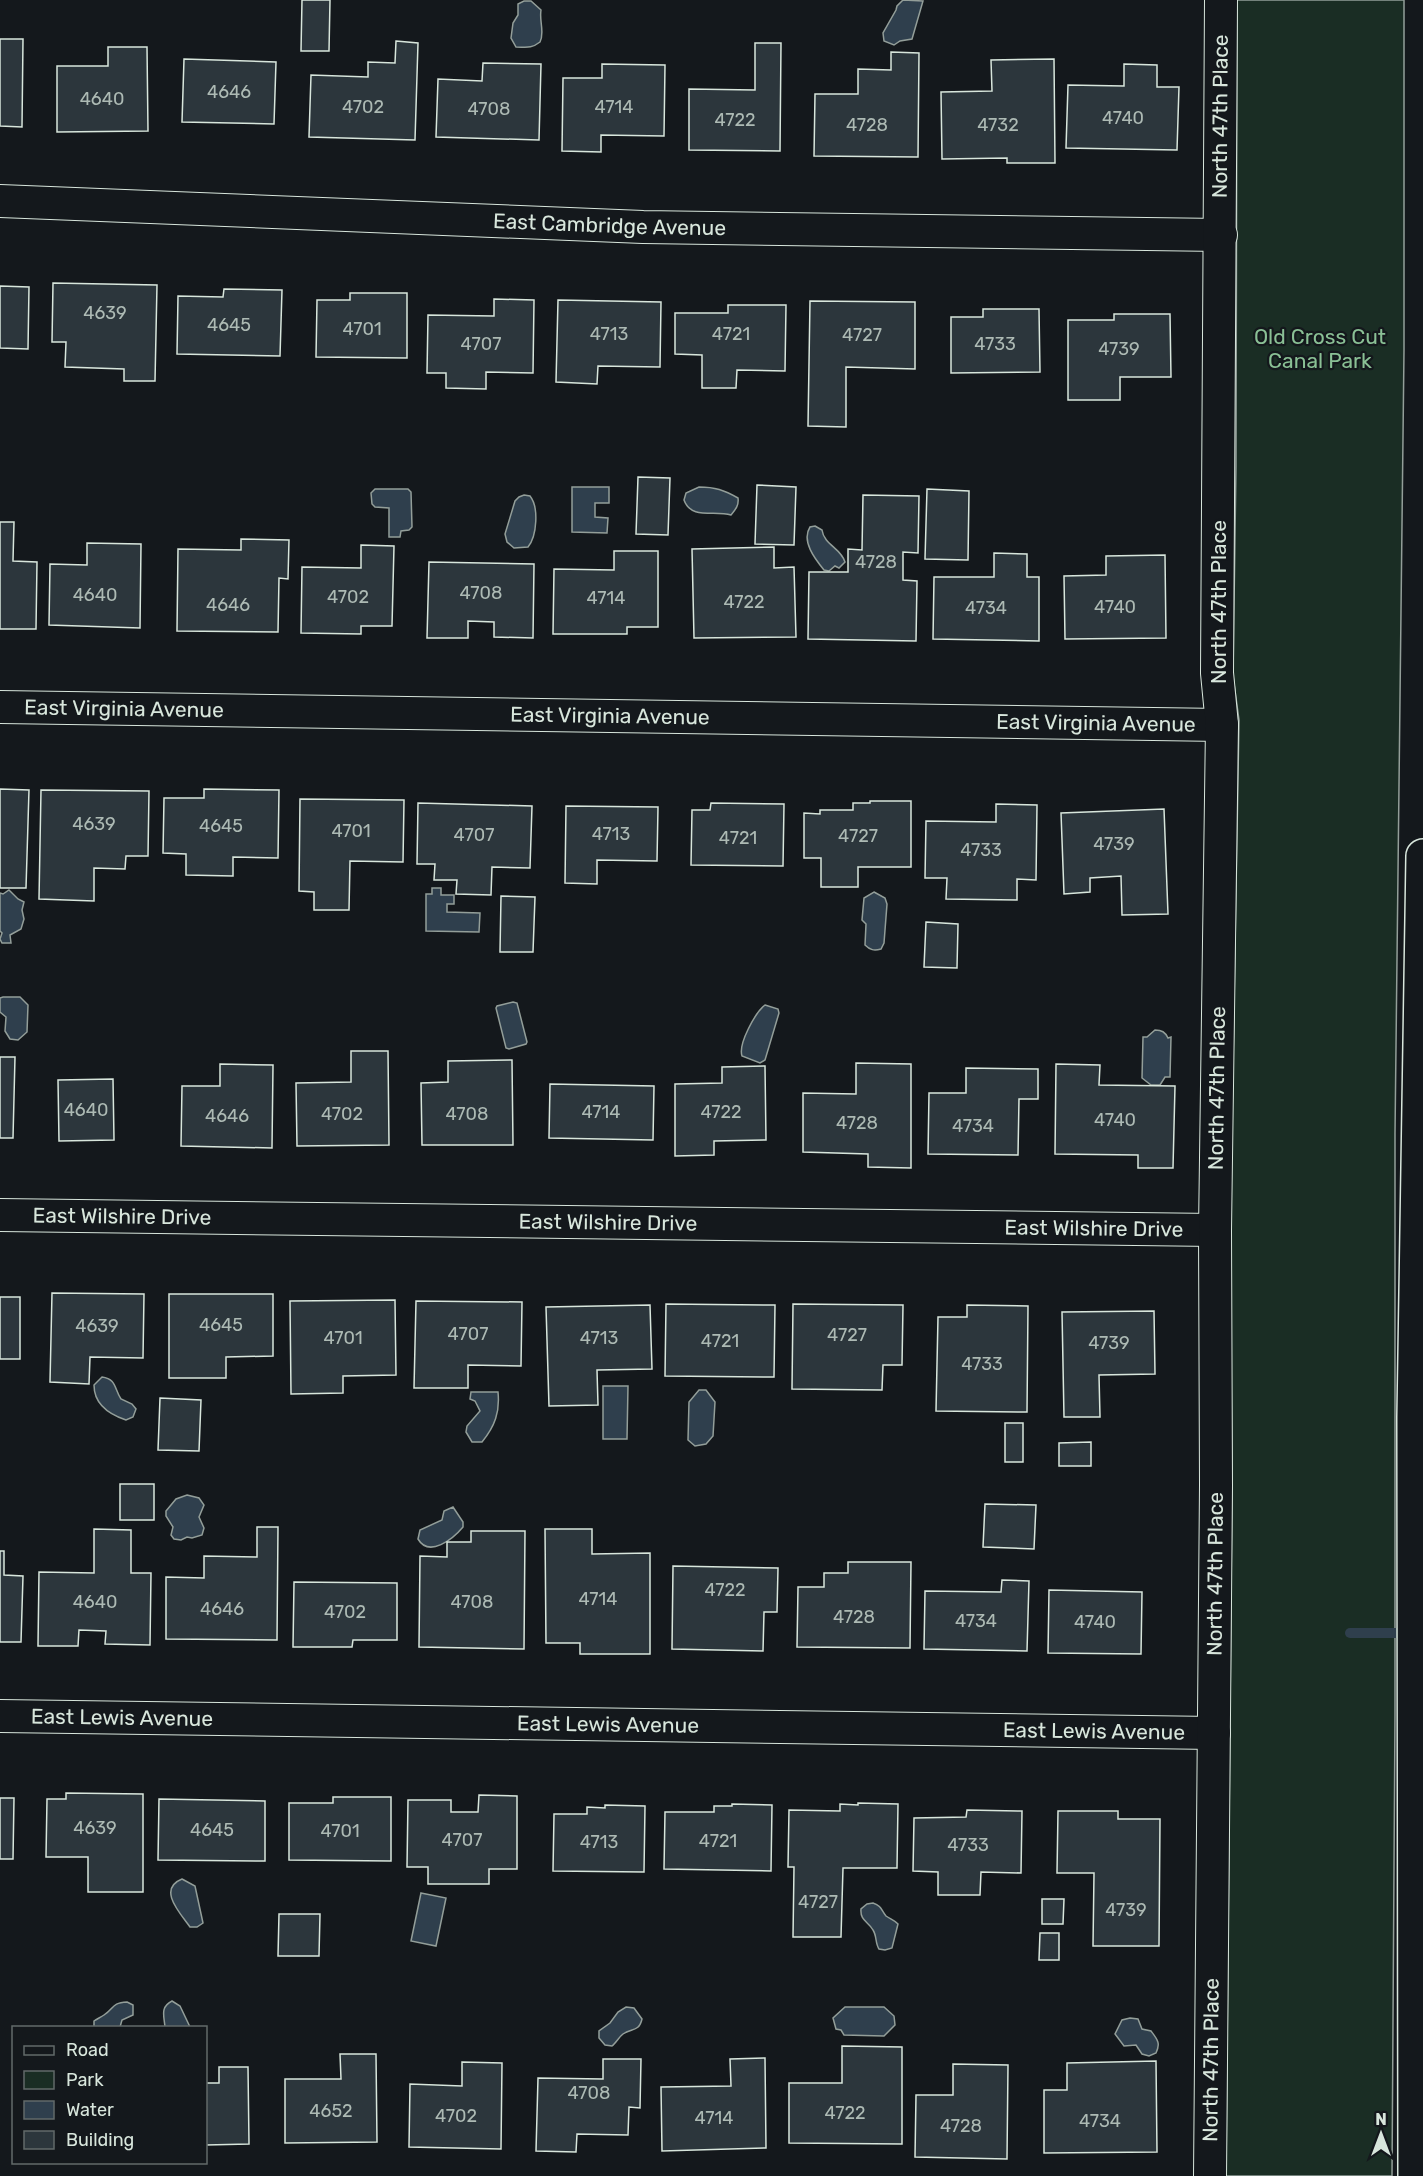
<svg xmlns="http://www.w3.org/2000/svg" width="1423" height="2176" font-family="Rubik,sans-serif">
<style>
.green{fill:#1a2d24;stroke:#939e99;stroke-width:1.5}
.water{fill:#2f3f4d;stroke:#939e99;stroke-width:1.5}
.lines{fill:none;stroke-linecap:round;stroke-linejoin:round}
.stream{stroke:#2f3f4d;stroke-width:10}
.building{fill:#2c363c;stroke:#d8e6dc;stroke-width:1.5}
.street-casing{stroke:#d8e6dc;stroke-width:34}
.secondary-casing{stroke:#d8e6dc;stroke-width:36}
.street{stroke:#14181c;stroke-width:32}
.secondary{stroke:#14181c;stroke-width:33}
.labels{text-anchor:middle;stroke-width:4.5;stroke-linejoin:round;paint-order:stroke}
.number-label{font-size:18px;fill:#adbab4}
.street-label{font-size:21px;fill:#d8e6dc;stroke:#14181c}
.park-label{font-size:21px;fill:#8ac095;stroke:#14181c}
</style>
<rect width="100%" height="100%" fill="#14181c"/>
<path class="green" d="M 1237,0 L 1404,0 L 1404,350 L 1395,1134 L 1395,1714 L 1392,2176 L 1226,2176 L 1232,1485 L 1230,1233 L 1239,720 L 1233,676 L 1236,466 Z"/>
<path class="water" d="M 903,0 L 923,1 L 912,39 L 900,41 L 894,45 L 884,41 L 883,33 L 896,10 L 897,6 Z
M 524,1 L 531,1 L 541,10 C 539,22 545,32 540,42 C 531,49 526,47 516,47 L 511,38 L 513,23 L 518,15 L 518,4 Z
M 572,487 L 609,487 L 609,503 L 595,503 L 595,517 L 608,518 L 607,533 L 572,532 Z
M 699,487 C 715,487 724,490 738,498 C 739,505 736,509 731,515 C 715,510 691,520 684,500 L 686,493 Z
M 375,489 L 408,489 L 411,492 L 412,527 L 409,530 L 401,531 L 400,537 L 389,537 L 389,508 L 375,507 L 372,504 L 371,493 Z
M 524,495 L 530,496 C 539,507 537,536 528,547 L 514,548 L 507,542 L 505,534 L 515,501 L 519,497 Z
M 815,526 L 822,530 C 824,545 841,548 845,562 L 839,568 L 835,566 L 829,571 L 824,570 C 815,559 801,541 810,527 Z
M 432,888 L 441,888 L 441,895 L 454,895 L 454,904 L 447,904 L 447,912 L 480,913 L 479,932 L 426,931 L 426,894 L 432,894 Z
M 9,890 L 18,899 L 24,902 L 22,910 L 24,919 L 21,929 L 10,935 L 11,943 L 2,943 L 0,939 L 2,933 L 0,931 L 0,893 L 3,894 Z
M 874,892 L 885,898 L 887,904 L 884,943 L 881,949 C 874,951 870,950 865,945 L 866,924 L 862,920 L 864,898 Z
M 3,997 L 20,997 L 28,1005 L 27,1032 L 18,1040 L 10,1039 L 5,1031 L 6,1017 L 0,1012 L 0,998 Z
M 513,1002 L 517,1003 L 527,1042 L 526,1044 L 509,1049 L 506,1048 L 496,1008 L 497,1006 Z
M 765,1005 L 778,1009 L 779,1013 L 765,1060 L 760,1063 L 742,1056 C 738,1044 755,1013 765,1005 Z
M 1155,1030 C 1162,1030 1165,1032 1168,1038 L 1171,1037 L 1170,1077 L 1165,1077 L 1160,1085 L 1151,1085 L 1142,1078 L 1143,1037 L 1147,1037 Z
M 102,1377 C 117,1379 114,1389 121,1399 L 132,1404 L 136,1409 L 133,1417 L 126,1420 C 108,1414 94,1404 94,1385 Z
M 603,1386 L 628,1386 L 627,1439 L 603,1439 Z
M 699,1390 L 706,1390 L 715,1402 L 713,1436 L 706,1444 L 695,1446 L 688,1440 L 689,1402 Z
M 471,1392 L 498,1392 C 500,1412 495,1426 482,1442 L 472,1442 L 466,1432 L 467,1426 L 480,1411 L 475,1401 L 470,1399 Z
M 187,1495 L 199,1498 L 204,1505 L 199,1517 L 204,1528 L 202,1535 L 192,1538 L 187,1537 L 181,1540 L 174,1539 L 171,1535 L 173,1527 L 166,1516 L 166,1511 L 176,1499 Z
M 453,1507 L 463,1522 L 463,1527 C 453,1539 429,1558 418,1539 L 420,1530 L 442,1520 L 444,1511 Z
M 182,1879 L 195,1886 L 203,1923 L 197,1927 L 190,1927 C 180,1913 157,1889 182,1879 Z
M 421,1893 L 446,1898 L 436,1946 L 411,1941 Z
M 873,1903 C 882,1906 881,1910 886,1916 C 890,1919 894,1920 898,1924 L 892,1948 L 885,1950 L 879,1949 C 875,1943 877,1936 873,1930 C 868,1921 860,1921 861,1909 L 867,1904 Z
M 172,2001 L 180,2006 L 190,2027 L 165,2027 C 164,2016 160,2007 172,2001 Z
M 127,2002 L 133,2005 L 133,2015 L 122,2020 L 120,2027 L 94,2027 L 94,2021 C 97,2019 101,2017 104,2015 C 115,2008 111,2003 127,2002 Z
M 626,2007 L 634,2008 L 642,2019 C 639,2032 632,2028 623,2034 C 619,2037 616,2043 612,2046 L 605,2045 L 599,2038 L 599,2031 L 610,2023 L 618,2012 Z
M 845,2007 L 884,2007 L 894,2016 L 895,2025 L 884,2036 L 844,2035 L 841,2030 L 836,2029 L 833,2018 Z
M 1130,2018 L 1138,2019 L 1142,2029 L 1151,2031 C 1157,2039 1161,2043 1156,2053 L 1149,2056 L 1142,2054 L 1136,2045 L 1124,2046 L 1115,2034 L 1122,2020 Z"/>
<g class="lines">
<path class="stream" d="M 1350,1633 L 1411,1633"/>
</g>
<path class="building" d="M 302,0 L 330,0 L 329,51 L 301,51 Z
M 0,39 L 23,39 L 22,127 L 0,126 Z
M 396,41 L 418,43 L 415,140 L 309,137 L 311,75 L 368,77 L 368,62 L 395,63 Z
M 755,43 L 781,43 L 780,151 L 689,150 L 689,89 L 755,90 Z
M 108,47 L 147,47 L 148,131 L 57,132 L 57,66 L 108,66 Z
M 891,52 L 919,53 L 918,157 L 814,156 L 815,94 L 858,94 L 858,69 L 891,70 Z
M 184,59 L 276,62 L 274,124 L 182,122 Z
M 1054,59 L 1055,163 L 1007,163 L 1007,158 L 942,159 L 941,92 L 992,91 L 991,60 Z
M 483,63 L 541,64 L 539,140 L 436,137 L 438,79 L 482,81 Z
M 602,64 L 665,65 L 664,136 L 601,135 L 601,152 L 562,151 L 563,78 L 602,78 Z
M 1124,64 L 1157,65 L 1157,87 L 1179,87 L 1177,150 L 1066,148 L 1068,85 L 1124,86 Z
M 53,283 L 157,285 L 155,381 L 124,381 L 124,369 L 65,367 L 66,342 L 52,342 Z
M 0,286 L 29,287 L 28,349 L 0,348 Z
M 224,289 L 282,290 L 280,356 L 177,354 L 178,296 L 223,297 Z
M 350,293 L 407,293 L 407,358 L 316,357 L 317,300 L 350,300 Z
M 494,299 L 534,300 L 533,373 L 486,372 L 486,389 L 446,388 L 446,373 L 427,373 L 428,315 L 494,316 Z
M 558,300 L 661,302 L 660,367 L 598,366 L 597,384 L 556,382 Z
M 810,301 L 915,302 L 915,369 L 846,367 L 846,427 L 808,426 Z
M 728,305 L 786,305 L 785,371 L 737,370 L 736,388 L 702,388 L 702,355 L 675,354 L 675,313 L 728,313 Z
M 983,309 L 1039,309 L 1040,372 L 951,373 L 951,317 L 983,317 Z
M 1114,314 L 1170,314 L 1171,377 L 1120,377 L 1120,400 L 1068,400 L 1068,320 L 1114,320 Z
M 638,477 L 670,478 L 668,535 L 636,534 Z
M 757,485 L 796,487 L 794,545 L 755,544 Z
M 927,489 L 969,491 L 968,560 L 925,559 Z
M 863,495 L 919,496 L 918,553 L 903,552 L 903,580 L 917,581 L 916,641 L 808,639 L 809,572 L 848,572 L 848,549 L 862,550 Z
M 0,522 L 14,522 L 13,561 L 37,562 L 36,629 L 0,629 Z
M 241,539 L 289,540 L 288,579 L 279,578 L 278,632 L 177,631 L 178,549 L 241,550 Z
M 87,543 L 141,544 L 140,628 L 49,625 L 50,564 L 87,565 Z
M 361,545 L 394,546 L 392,626 L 361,626 L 361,634 L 301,633 L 302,567 L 361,568 Z
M 774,547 L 774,568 L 794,567 L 796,637 L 694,638 L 692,549 Z
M 614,551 L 658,551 L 658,627 L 627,627 L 627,634 L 553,634 L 554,569 L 614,570 Z
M 994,553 L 1027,554 L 1027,577 L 1039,577 L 1039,641 L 933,639 L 934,577 L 994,577 Z
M 1165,555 L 1166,638 L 1065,639 L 1064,576 L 1106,575 L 1106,556 Z
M 429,562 L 534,564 L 533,638 L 494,637 L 494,622 L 468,621 L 468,638 L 427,638 Z
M 0,789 L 29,790 L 26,888 L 0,888 Z
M 204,789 L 279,790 L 278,858 L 233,857 L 233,876 L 186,875 L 186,854 L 163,853 L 164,798 L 204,798 Z
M 41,790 L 149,791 L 148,856 L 126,856 L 125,869 L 94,868 L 94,901 L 39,899 Z
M 300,799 L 404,800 L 403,862 L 350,861 L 349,910 L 314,910 L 314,892 L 299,891 Z
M 870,801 L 911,801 L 911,867 L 858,867 L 858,887 L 821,887 L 821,858 L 804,858 L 804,813 L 820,814 L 820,810 L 853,810 L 853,803 L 870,803 Z
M 418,803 L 532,806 L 530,868 L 492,867 L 491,895 L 456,894 L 457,880 L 434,880 L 435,864 L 417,864 Z
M 711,803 L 784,804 L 783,866 L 691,865 L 692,810 L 710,810 Z
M 996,804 L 1037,805 L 1036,880 L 1017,879 L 1017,900 L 946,899 L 947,878 L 925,878 L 926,821 L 996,822 Z
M 566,806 L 658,807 L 657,861 L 597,860 L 597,884 L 565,883 Z
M 1164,809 L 1168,914 L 1122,915 L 1121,876 L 1090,878 L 1090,892 L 1064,894 L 1061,813 Z
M 501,896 L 535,897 L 533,952 L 500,952 Z
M 926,922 L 958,924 L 957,968 L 924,967 Z
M 351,1051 L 388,1051 L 389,1145 L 297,1146 L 296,1083 L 351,1082 Z
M 0,1057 L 15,1057 L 13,1138 L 0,1138 Z
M 512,1060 L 513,1145 L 422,1145 L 421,1083 L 448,1082 L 448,1061 Z
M 856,1063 L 911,1064 L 911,1168 L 868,1167 L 868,1154 L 803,1152 L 803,1093 L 856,1094 Z
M 220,1064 L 273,1065 L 272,1148 L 181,1146 L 182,1086 L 220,1086 Z
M 1056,1064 L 1100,1065 L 1099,1085 L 1175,1086 L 1173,1168 L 1138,1168 L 1138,1155 L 1055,1154 Z
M 765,1066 L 766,1140 L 714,1141 L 714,1155 L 675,1156 L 675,1084 L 722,1083 L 722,1067 Z
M 966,1068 L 1038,1069 L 1038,1099 L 1019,1099 L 1018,1155 L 928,1154 L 929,1093 L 966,1093 Z
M 113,1079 L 114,1140 L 59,1141 L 58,1080 Z
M 550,1084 L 654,1086 L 653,1140 L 549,1138 Z
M 52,1293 L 144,1294 L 143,1358 L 90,1357 L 89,1384 L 50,1382 Z
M 169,1294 L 273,1294 L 273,1356 L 226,1357 L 226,1378 L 169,1378 Z
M 0,1297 L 20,1297 L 20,1359 L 0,1359 Z
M 395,1300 L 396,1375 L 343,1376 L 343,1393 L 291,1394 L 290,1301 Z
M 416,1301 L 522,1302 L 521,1366 L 468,1365 L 468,1388 L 414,1388 Z
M 666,1304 L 775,1305 L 774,1377 L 665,1376 Z
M 793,1304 L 903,1305 L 902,1365 L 883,1365 L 882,1390 L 792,1389 Z
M 650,1305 L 652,1369 L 597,1370 L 598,1405 L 549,1406 L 546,1307 Z
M 967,1305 L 1028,1306 L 1027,1412 L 936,1411 L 938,1317 L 967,1317 Z
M 1154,1311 L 1155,1374 L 1099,1375 L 1100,1417 L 1064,1417 L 1062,1312 Z
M 160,1398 L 201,1400 L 199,1451 L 158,1450 Z
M 1005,1423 L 1023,1423 L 1023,1462 L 1005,1462 Z
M 1091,1442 L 1091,1466 L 1059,1466 L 1059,1443 Z
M 120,1484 L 154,1484 L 154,1520 L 120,1520 Z
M 985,1504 L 1036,1505 L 1034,1549 L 983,1547 Z
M 257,1527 L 278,1527 L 277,1640 L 166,1639 L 166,1577 L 204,1578 L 204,1556 L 257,1557 Z
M 94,1529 L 131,1530 L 131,1573 L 151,1573 L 150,1645 L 105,1644 L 106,1631 L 79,1630 L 78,1646 L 38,1646 L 39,1572 L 94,1573 Z
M 545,1529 L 592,1529 L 592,1554 L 650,1553 L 650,1654 L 580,1654 L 580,1643 L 546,1643 Z
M 471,1531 L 525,1531 L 524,1649 L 419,1647 L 420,1556 L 447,1557 L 447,1542 L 471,1542 Z
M 0,1551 L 4,1551 L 4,1575 L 23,1576 L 21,1642 L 0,1642 Z
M 848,1562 L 911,1562 L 910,1648 L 797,1647 L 798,1587 L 824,1587 L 824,1573 L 848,1573 Z
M 673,1566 L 778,1568 L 777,1612 L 764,1612 L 763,1651 L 672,1649 Z
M 1002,1580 L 1029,1581 L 1027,1651 L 924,1649 L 925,1591 L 1001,1592 Z
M 294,1582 L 397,1583 L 397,1640 L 353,1640 L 352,1647 L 293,1647 Z
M 1049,1590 L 1142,1592 L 1141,1654 L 1048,1653 Z
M 66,1793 L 143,1794 L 143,1892 L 88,1892 L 88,1857 L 46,1857 L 47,1799 L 66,1799 Z
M 479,1795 L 517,1796 L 517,1869 L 489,1869 L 489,1884 L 428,1884 L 428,1867 L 407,1867 L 408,1800 L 451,1800 L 451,1812 L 478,1812 Z
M 333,1797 L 391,1797 L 391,1861 L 289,1860 L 289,1803 L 333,1803 Z
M 0,1798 L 14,1798 L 13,1859 L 0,1859 Z
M 159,1799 L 265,1801 L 265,1861 L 158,1860 Z
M 858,1803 L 898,1804 L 897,1868 L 843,1868 L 841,1937 L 793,1937 L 794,1867 L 788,1867 L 789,1810 L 840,1811 L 840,1804 L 858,1805 Z
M 732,1804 L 772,1805 L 771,1871 L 664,1869 L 665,1812 L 714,1812 L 714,1806 L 732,1806 Z
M 605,1805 L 645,1806 L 644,1872 L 553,1871 L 554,1814 L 587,1814 L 587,1807 L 605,1808 Z
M 967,1810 L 1022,1811 L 1021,1873 L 981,1872 L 980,1895 L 938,1895 L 938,1872 L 913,1871 L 914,1818 L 966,1817 Z
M 1058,1811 L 1118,1811 L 1118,1819 L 1160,1819 L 1159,1946 L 1093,1946 L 1094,1873 L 1057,1873 Z
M 1042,1899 L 1064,1899 L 1063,1924 L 1042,1924 Z
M 279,1914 L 320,1914 L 319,1956 L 278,1956 Z
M 1040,1933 L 1059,1933 L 1059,1960 L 1039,1960 Z
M 842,2046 L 902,2047 L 902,2144 L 789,2143 L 789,2083 L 842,2083 Z
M 340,2054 L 376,2054 L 377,2142 L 285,2143 L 285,2079 L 341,2079 Z
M 765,2058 L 766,2148 L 662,2151 L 661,2087 L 731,2086 L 730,2059 Z
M 603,2059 L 641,2059 L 640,2108 L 629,2107 L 628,2135 L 577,2134 L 576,2152 L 536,2151 L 538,2078 L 603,2079 Z
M 1156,2061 L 1157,2152 L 1044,2153 L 1044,2090 L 1067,2090 L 1067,2063 Z
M 462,2062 L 502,2063 L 501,2149 L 409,2147 L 410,2084 L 462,2086 Z
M 953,2064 L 1008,2065 L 1007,2159 L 915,2157 L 916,2095 L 953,2095 Z
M 219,2067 L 248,2067 L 249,2144 L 206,2145 L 206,2083 L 219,2083 Z"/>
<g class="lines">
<g class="street-casing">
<g id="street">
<path id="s1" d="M 0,201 L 643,227 L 1221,235"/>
<path id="s2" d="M 0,707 L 1222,725"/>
<path id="s3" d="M 0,1215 L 1215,1230"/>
<path id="s4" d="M 0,1716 L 1214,1733"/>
<path id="s5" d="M 1210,2176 L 1216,1485 L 1215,1230 L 1222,725 L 1217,673 L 1221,0"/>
</g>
</g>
<g class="secondary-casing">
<path id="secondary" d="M 1415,2176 L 1414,1417 L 1423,856"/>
</g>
<use href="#street" class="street"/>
<use href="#secondary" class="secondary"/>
</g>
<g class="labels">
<g class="number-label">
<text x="229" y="98">4646</text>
<text x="102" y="105">4640</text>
<text x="363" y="113">4702</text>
<text x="614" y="113">4714</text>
<text x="489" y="115">4708</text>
<text x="1123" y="124">4740</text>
<text x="735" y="126">4722</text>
<text x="867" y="131">4728</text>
<text x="998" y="131">4732</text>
<text x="105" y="319">4639</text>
<text x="229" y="331">4645</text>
<text x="362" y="335">4701</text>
<text x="609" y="340">4713</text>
<text x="731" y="340">4721</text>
<text x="862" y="341">4727</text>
<text x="481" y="350">4707</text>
<text x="995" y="350">4733</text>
<text x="1119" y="355">4739</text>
<text x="876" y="568">4728</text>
<text x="481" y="599">4708</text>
<text x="95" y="601">4640</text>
<text x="348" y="603">4702</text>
<text x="606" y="604">4714</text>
<text x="744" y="608">4722</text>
<text x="228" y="611">4646</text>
<text x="1115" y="613">4740</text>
<text x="986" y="614">4734</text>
<text x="94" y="830">4639</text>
<text x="221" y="832">4645</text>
<text x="351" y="837">4701</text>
<text x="611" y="840">4713</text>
<text x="474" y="841">4707</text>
<text x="858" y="842">4727</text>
<text x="738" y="844">4721</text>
<text x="1114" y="850">4739</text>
<text x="981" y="856">4733</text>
<text x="86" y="1116">4640</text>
<text x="601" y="1118">4714</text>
<text x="721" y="1118">4722</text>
<text x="342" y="1120">4702</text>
<text x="467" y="1120">4708</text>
<text x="227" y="1122">4646</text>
<text x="1115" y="1126">4740</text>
<text x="857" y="1129">4728</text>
<text x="973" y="1132">4734</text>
<text x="221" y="1331">4645</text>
<text x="97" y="1332">4639</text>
<text x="468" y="1340">4707</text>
<text x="847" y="1341">4727</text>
<text x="343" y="1344">4701</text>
<text x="599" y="1344">4713</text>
<text x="720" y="1347">4721</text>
<text x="1109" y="1349">4739</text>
<text x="982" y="1370">4733</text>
<text x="725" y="1596">4722</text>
<text x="598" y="1605">4714</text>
<text x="95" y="1608">4640</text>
<text x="472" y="1608">4708</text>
<text x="222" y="1615">4646</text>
<text x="345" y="1618">4702</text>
<text x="854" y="1623">4728</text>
<text x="976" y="1627">4734</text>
<text x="1095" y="1628">4740</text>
<text x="95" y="1834">4639</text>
<text x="212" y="1836">4645</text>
<text x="340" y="1837">4701</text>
<text x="462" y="1846">4707</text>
<text x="718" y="1847">4721</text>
<text x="599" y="1848">4713</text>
<text x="968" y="1851">4733</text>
<text x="818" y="1908">4727</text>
<text x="1126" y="1916">4739</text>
<text x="589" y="2099">4708</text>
<text x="331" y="2117">4652</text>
<text x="845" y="2119">4722</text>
<text x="456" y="2122">4702</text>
<text x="714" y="2124">4714</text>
<text x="1100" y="2127">4734</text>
<text x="961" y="2132">4728</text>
</g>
<g class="street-label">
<text dy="7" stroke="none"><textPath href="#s5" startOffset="2060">North 47th Place</textPath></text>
<text dy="7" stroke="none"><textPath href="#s1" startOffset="610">East Cambridge Avenue</textPath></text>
<text transform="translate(1219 602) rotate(-90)" y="7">North 47th Place</text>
<text dy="7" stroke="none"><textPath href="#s2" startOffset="124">East Virginia Avenue</textPath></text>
<text dy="7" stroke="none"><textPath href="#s2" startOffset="610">East Virginia Avenue</textPath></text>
<text dy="7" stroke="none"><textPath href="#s2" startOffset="1096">East Virginia Avenue</textPath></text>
<text dy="7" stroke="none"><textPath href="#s5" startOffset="1088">North 47th Place</textPath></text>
<text dy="7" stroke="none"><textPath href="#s3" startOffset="122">East Wilshire Drive</textPath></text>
<text dy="7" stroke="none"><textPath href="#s3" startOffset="608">East Wilshire Drive</textPath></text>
<text dy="7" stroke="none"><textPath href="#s3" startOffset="1094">East Wilshire Drive</textPath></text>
<text dy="7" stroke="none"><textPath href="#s5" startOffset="602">North 47th Place</textPath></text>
<text dy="7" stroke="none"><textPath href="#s4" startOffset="122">East Lewis Avenue</textPath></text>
<text dy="7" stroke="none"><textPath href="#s4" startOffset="608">East Lewis Avenue</textPath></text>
<text dy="7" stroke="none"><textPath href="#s4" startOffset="1094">East Lewis Avenue</textPath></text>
<text dy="7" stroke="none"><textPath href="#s5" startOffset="116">North 47th Place</textPath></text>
</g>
<g class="park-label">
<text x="1320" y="344">Old Cross Cut<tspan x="1320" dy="24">Canal Park</tspan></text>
</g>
</g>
<rect x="12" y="2026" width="195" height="138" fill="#14181c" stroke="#626a69" stroke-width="1.5"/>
<rect x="24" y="2046" width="30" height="9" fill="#14181c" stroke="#626a69" stroke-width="1.5"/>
<text x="66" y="2056" font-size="18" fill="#d8e6dc">Road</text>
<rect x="24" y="2071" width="30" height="18" fill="#1a2d24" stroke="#626a69" stroke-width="1.5"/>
<text x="66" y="2086" font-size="18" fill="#d8e6dc">Park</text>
<rect x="24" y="2101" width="30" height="18" fill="#2f3f4d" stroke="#626a69" stroke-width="1.5"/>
<text x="66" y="2116" font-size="18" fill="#d8e6dc">Water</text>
<rect x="24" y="2131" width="30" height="18" fill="#2c363c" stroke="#626a69" stroke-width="1.5"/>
<text x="66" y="2146" font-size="18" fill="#d8e6dc">Building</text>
<g transform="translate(1381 2134)" stroke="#14181c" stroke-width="4.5" paint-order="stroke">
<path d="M0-4.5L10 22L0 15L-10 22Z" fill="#d8e6dc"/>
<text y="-9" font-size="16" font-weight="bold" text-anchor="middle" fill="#d8e6dc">N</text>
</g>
</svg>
